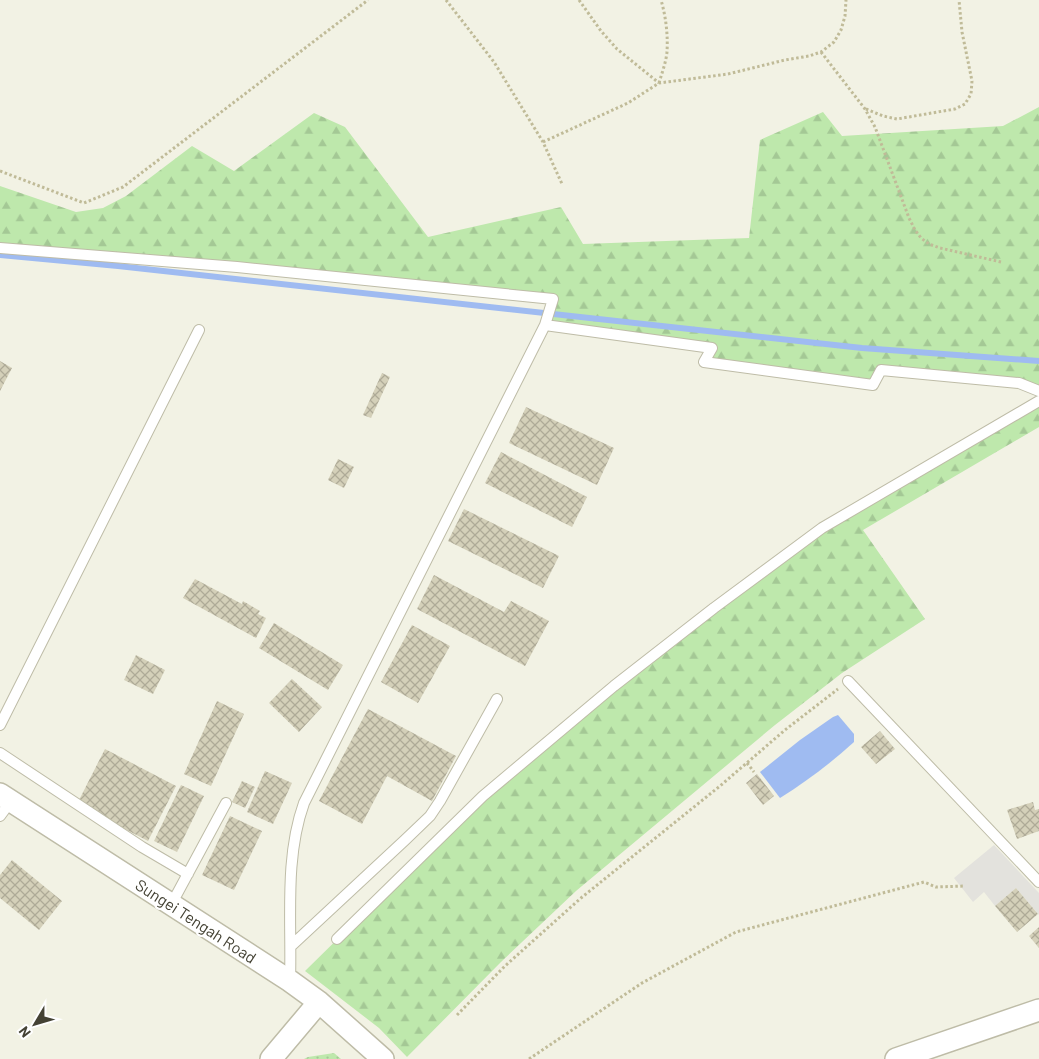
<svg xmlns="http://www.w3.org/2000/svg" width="1039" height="1059" font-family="Barlow,sans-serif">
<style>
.grass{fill:url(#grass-dots)}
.forest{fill:url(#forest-firs)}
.parking{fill:#e3e2dd}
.water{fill:#9fbbf1}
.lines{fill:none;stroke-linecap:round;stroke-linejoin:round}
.stream{stroke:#9fbbf1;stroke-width:6}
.building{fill:url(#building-cross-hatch)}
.lane-casing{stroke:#bebca7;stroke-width:12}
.street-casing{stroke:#bebca7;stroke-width:24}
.path{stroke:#c0bb98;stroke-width:3;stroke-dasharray:2.5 2.5;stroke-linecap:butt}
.lane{stroke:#fff;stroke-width:10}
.street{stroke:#fff;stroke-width:21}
.labels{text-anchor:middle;stroke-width:4.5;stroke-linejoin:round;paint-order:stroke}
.street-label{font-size:16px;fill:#444234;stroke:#fff}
</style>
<defs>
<pattern id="grass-dots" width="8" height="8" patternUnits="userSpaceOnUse" patternTransform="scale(1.25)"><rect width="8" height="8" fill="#bee8ac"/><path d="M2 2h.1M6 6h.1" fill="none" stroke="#a4c895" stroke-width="1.8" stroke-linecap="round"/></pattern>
<pattern id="forest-firs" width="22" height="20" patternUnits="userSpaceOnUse" patternTransform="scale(1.25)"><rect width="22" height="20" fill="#bee8ac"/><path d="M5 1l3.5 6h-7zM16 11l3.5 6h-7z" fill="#a4c895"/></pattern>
<pattern id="building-cross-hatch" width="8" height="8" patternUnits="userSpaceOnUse" patternTransform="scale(1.25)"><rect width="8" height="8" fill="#d4d0b9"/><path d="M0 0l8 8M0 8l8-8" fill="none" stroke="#aeaa97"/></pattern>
</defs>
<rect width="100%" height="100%" fill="#f2f2e4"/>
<path class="grass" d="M 334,1053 L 341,1059 L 304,1059 L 308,1057 Z"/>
<path class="forest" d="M 1039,107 L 1039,391 L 882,370 L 873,385 L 704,362 L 711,348 L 545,325 L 552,299 L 0,248 L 0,186 L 76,212 L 103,208 L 126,196 L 192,146 L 234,171 L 314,113 L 345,127 L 428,237 L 561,207 L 583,244 L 749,238 L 760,140 L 823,112 L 842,136 L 1003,126 Z
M 1039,401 L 1039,427 L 863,530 L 925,619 L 842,673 L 775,725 L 576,891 L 501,962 L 407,1057 L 379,1028 L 305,971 L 483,796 L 614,686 L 822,528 Z"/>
<path class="parking" d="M 994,845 L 1039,893 L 1039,915 L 1016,888 L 995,906 L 984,892 L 973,902 L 954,878 Z"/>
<path class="water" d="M 838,715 L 854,734 L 854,742 C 831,763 807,781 780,798 L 760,772 L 800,740 L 833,717 Z"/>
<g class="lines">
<path class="stream" d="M 0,255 L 118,266 L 862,348 L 1039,361"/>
</g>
<path class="building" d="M 0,361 L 12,368 L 0,391 Z
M 382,373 L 390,377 L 371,418 L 363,415 Z
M 526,407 L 614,448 L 597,485 L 509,443 Z
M 501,452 L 587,497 L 572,527 L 485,483 Z
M 338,459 L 354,467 L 344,488 L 328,480 Z
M 464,509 L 559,556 L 543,588 L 448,541 Z
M 434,575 L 504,612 L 511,601 L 549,621 L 525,666 L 417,609 Z
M 195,579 L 242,604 L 243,601 L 260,611 L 258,614 L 266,618 L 256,638 L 183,598 Z
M 274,623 L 343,665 L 328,690 L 259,648 Z
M 412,625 L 450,646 L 418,703 L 381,682 Z
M 136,655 L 165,670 L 153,694 L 124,680 Z
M 292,679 L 322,707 L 299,732 L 269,703 Z
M 217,701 L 244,714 L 211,786 L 184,774 Z
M 368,709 L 456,756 L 432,801 L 387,776 L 362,824 L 319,801 Z
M 880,731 L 895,749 L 876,764 L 861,747 Z
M 105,749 L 176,786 L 148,841 L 77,804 Z
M 265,771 L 292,783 L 273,824 L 247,812 Z
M 757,774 L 774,796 L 763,805 L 746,783 Z
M 242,781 L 255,787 L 245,808 L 232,802 Z
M 181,785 L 204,796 L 177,852 L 154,841 Z
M 1033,802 L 1035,810 L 1039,809 L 1039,831 L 1017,839 L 1007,810 Z
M 230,816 L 262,831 L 234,890 L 202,875 Z
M 12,860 L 62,901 L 39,930 L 0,898 L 0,875 Z
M 1016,888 L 1038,914 L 1017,932 L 995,906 Z
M 1039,927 L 1039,948 L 1029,936 Z"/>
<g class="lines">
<g class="lane-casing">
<path id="lane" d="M 0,248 L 237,267 L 553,299 L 545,325 L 712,348 L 704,362 L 873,385 L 881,370 L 1019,383 L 1039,391
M 848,681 L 1039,882
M 0,725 L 199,330
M 0,753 L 142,847 L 188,874
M 0,816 L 11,801
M 171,905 L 226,803
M 337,939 L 483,796 L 614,686 L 714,608 L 822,528 L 1039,401
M 291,946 L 405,840 L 430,816 L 440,801 L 497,699
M 290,981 C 292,922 284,859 304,803 L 545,325"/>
</g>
<g class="street-casing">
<path id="street" d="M 0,794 L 290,981 L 319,1002 L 383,1059
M 271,1059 L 319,1002
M 896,1059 L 1039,1010"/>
</g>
<path class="path" d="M 446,0 L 494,62 L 543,142 L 562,184
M 579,0 L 601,31 L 617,49 L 659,83
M 821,52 L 865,109 L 875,127 L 909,218 L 915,230 L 921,238 L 929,244 L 940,248 L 1001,262
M 659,83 C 662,73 666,62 667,52 C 668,35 666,17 661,0
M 866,109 L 883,116 L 897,119 L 955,109 L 965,104 L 971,94 L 972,81 L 962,32 L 959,0
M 543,142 L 628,103 L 659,83 L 728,74 L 785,60 L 809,56 L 821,52 L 834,42 L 841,30 L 845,16 L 846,0
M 0,171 L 84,203 L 123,187 L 368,0
M 747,763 L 754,772
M 457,1015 L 505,966 L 581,898 L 720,786 L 785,730 L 838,689
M 529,1059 L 642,983 L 736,932 L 924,882 L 936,887 L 964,886"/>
<use href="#lane" class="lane"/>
<use href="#street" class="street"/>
</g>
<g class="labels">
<g class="street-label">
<text transform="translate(196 921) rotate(33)" y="6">Sungei Tengah Road</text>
</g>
</g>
<g transform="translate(35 1024) rotate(232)" stroke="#ffffff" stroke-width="4" paint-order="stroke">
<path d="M0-4L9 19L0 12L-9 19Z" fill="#444234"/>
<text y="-8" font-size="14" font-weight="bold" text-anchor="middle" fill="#444234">N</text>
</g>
</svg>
